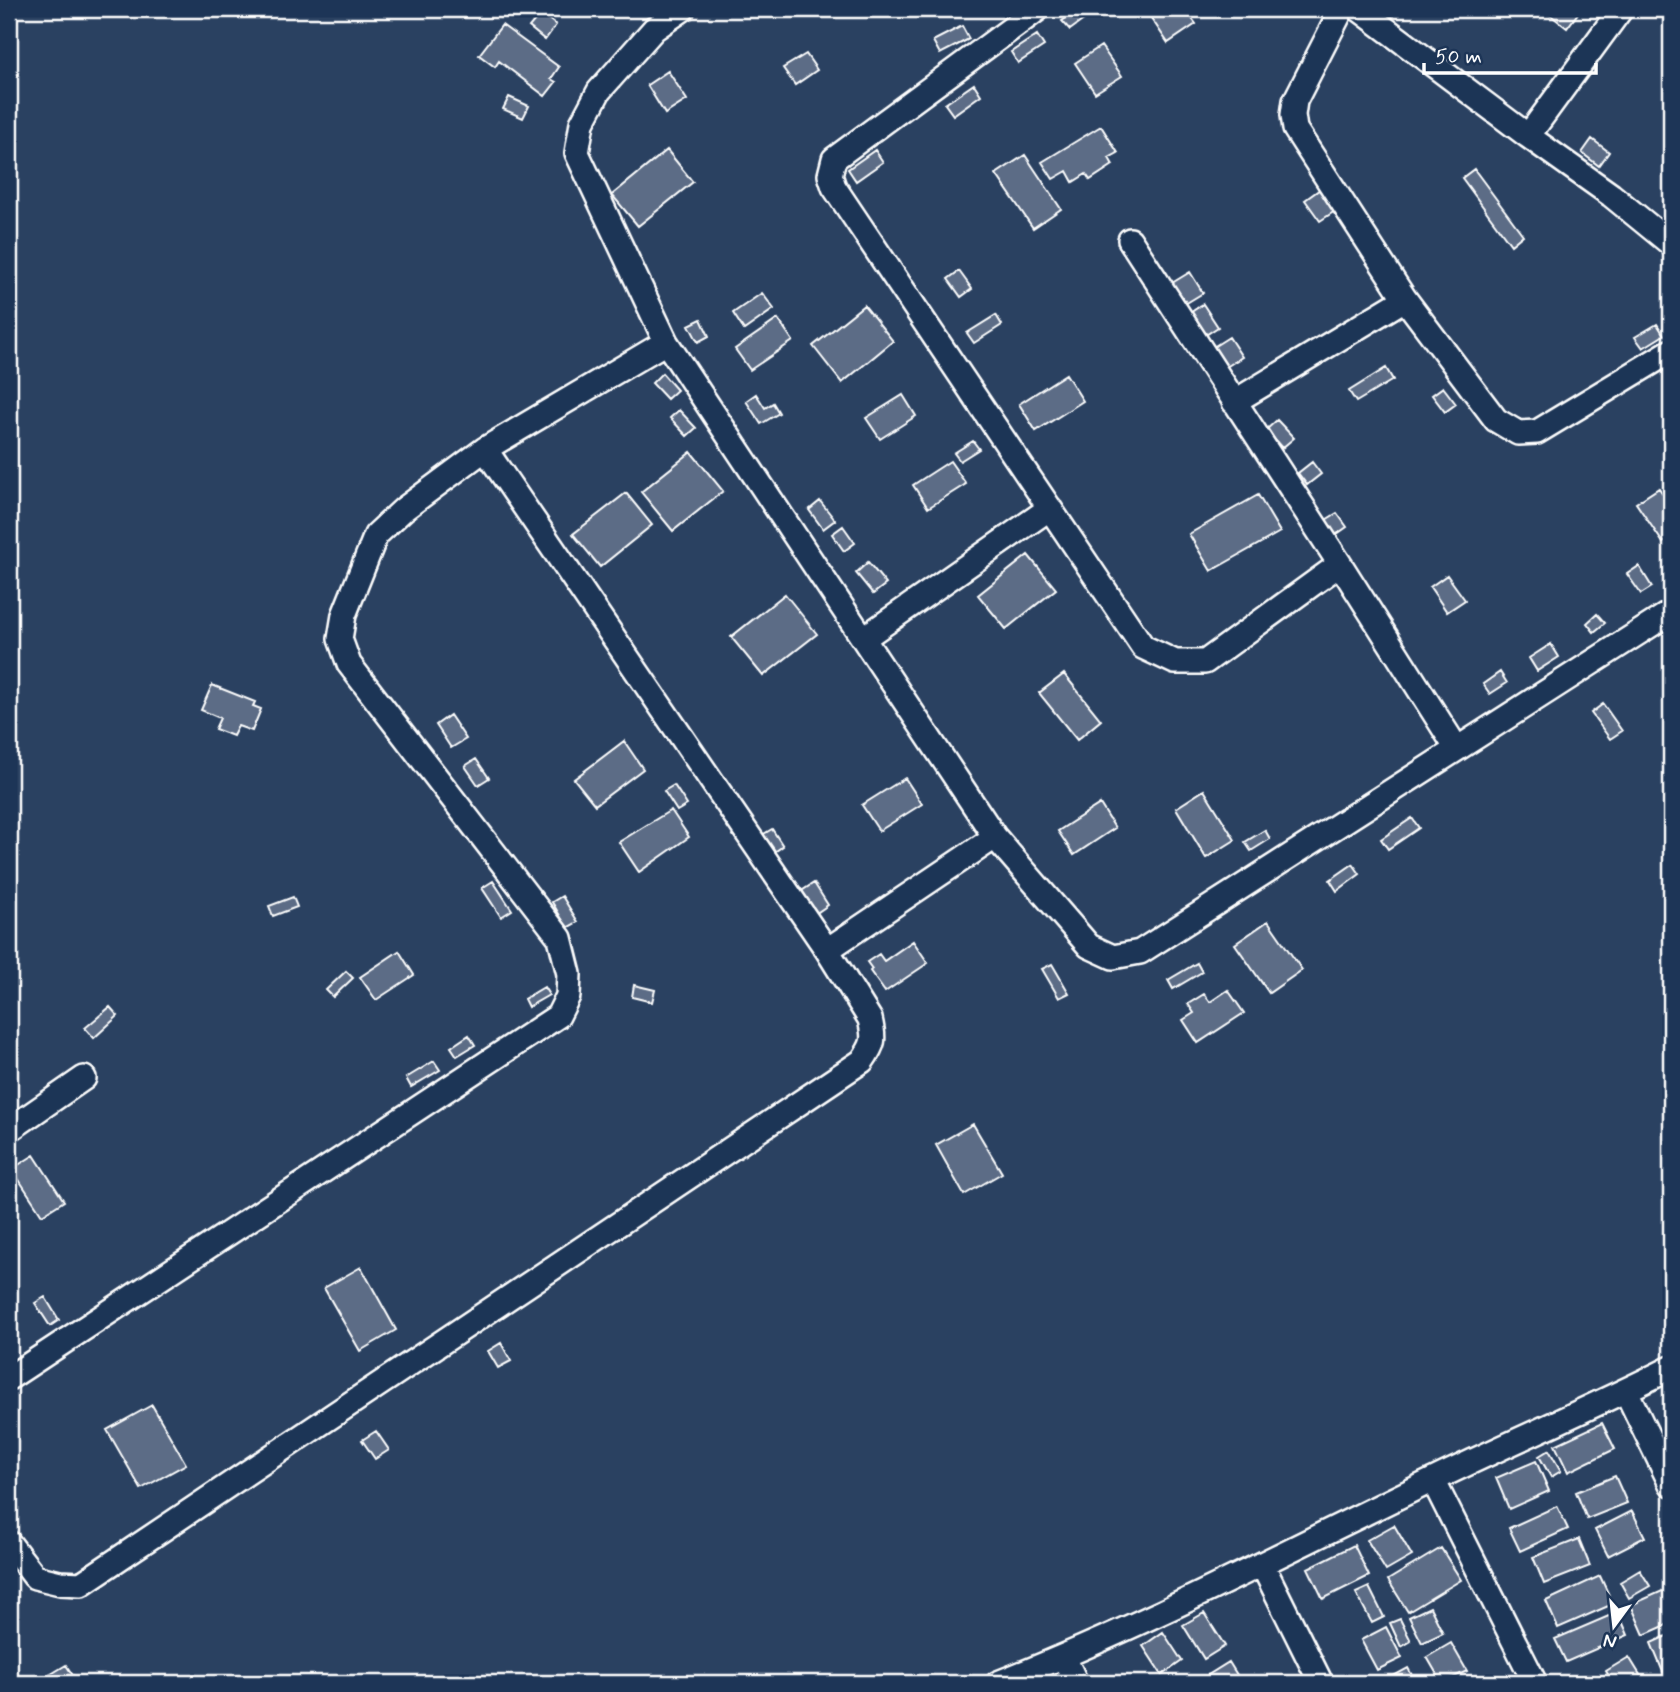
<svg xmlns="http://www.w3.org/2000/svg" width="1680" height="1692" font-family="Mynerve,sans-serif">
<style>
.building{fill:#5b6c86;stroke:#fff;stroke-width:2}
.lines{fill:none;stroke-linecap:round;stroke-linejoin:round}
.minor-casing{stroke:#fff;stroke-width:28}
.minor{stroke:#1d3557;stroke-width:23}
</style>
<rect width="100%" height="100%" fill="#2a4161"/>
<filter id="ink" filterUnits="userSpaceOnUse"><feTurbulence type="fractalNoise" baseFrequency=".0143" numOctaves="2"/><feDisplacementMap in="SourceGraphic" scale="14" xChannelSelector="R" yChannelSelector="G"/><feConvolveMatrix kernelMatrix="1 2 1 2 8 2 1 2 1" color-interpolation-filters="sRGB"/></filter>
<g filter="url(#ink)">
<path class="building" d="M 1079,9 L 1090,9 L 1093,13 L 1070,30 L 1062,21 Z
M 1145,9 L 1185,9 L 1196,24 L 1168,43 Z
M 1381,9 L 1399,9 L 1392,17 Z
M 1545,9 L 1581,9 L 1567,28 L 1544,10 Z
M 541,13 L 556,25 L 545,40 L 529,27 Z
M 502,25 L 559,67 L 551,79 L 556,82 L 545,96 L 499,61 L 495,67 L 479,55 Z
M 962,26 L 969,39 L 940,54 L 933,41 Z
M 1037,35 L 1044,46 L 1018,63 L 1011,52 Z
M 1101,46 L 1122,76 L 1095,93 L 1075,63 Z
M 806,54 L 817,70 L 795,85 L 783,68 Z
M 668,71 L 687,100 L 665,114 L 647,85 Z
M 974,84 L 981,95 L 953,115 L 945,104 Z
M 509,97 L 529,106 L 523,118 L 503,109 Z
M 1101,126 L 1118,153 L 1109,158 L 1113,165 L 1090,180 L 1086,174 L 1073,182 L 1067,171 L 1053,179 L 1042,162 Z
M 1592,139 L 1609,152 L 1599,166 L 1582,153 Z
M 667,150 L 693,182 L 638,226 L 612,195 Z
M 875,150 L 883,162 L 856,181 L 848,169 Z
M 1025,155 L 1061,209 L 1033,228 L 996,174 Z
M 1474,169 L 1523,235 L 1511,245 L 1462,178 Z
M 1323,187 L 1338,209 L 1320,221 L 1305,200 Z
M 959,271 L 972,289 L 961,297 L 948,279 Z
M 1190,272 L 1203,293 L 1185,304 L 1172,283 Z
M 762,293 L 774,309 L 744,330 L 733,313 Z
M 1203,304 L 1218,327 L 1201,338 L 1187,315 Z
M 864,305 L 893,341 L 842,383 L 813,346 Z
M 996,315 L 1002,325 L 974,343 L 967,333 Z
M 701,319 L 709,336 L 698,342 L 689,325 Z
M 778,319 L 793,341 L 750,370 L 735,349 Z
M 1657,324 L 1664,335 L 1643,348 L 1635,337 Z
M 1229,337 L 1242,357 L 1223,369 L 1210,349 Z
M 1386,368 L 1393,380 L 1356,402 L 1349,391 Z
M 662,373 L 677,390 L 667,399 L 652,383 Z
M 1066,374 L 1083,401 L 1036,431 L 1019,404 Z
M 1443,387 L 1456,404 L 1445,412 L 1432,395 Z
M 756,394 L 765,408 L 773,403 L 779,413 L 761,424 L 746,401 Z
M 903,395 L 916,416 L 880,439 L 866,418 Z
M 679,410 L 696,428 L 687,436 L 670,418 Z
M 1277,420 L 1294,438 L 1282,448 L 1266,430 Z
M 973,441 L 979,449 L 960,461 L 954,453 Z
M 691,452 L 723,491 L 673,531 L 641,492 Z
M 950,461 L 966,484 L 928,508 L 913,485 Z
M 1312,462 L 1321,474 L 1307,485 L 1298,473 Z
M 1659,488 L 1671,506 L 1671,538 L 1663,543 L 1636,503 Z
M 626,493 L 652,525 L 600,567 L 573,534 Z
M 1258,495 L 1280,532 L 1211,571 L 1189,534 Z
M 820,501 L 835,520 L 823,529 L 809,510 Z
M 1337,513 L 1347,527 L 1334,536 L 1324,521 Z
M 843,526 L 855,543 L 844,551 L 832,534 Z
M 1028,555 L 1056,589 L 1006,629 L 978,595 Z
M 868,562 L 886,584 L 873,594 L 856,573 Z
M 1639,566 L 1652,587 L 1641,594 L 1627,574 Z
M 1447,575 L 1465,600 L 1447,612 L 1430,587 Z
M 785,594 L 817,634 L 763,676 L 731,637 Z
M 1597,614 L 1605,623 L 1594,632 L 1587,623 Z
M 1551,644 L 1559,657 L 1537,671 L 1529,658 Z
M 1500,672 L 1507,683 L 1490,694 L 1483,684 Z
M 1064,674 L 1101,720 L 1077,740 L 1039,693 Z
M 212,685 L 255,702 L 253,706 L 261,709 L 252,731 L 238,726 L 233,736 L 215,729 L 220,718 L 201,710 Z
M 1603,704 L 1622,731 L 1610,739 L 1591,713 Z
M 450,715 L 466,739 L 451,748 L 436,725 Z
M 624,741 L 643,769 L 595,805 L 574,779 Z
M 476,759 L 489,778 L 478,785 L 465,766 Z
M 905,778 L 922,804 L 879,831 L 862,805 Z
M 674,785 L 687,805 L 677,811 L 664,791 Z
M 1204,790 L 1235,840 L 1206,858 L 1176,808 Z
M 1100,804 L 1115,828 L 1074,855 L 1058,831 Z
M 671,810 L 689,837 L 639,872 L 619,842 Z
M 1412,818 L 1419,828 L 1388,849 L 1381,839 Z
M 772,829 L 783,846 L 773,853 L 762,835 Z
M 1265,830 L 1270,839 L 1251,851 L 1245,842 Z
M 1353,864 L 1360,874 L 1337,891 L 1330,880 Z
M 493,881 L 512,910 L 501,917 L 482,888 Z
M 814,883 L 828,905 L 815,914 L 800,892 Z
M 562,896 L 578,922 L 567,928 L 552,902 Z
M 293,897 L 297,907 L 273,916 L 269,906 Z
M 1268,921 L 1302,970 L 1269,993 L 1235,944 Z
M 913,941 L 928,963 L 885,992 L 870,971 L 872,969 L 867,962 L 879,954 L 884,961 Z
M 399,951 L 414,975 L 376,1000 L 360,977 Z
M 1197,963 L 1202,972 L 1173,989 L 1168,980 Z
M 1052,964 L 1069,993 L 1059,998 L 1042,969 Z
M 346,971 L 353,978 L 333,997 L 326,990 Z
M 634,985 L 655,990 L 652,1002 L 632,997 Z
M 544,987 L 549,995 L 528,1007 L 524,999 Z
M 1228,990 L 1244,1013 L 1198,1043 L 1183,1020 L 1194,1013 L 1188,1004 L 1204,994 L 1210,1002 Z
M 110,1007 L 118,1016 L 94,1038 L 85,1028 Z
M 469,1035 L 475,1045 L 457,1056 L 451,1047 Z
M 434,1061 L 440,1070 L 411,1087 L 406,1078 Z
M 973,1124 L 1002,1173 L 964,1195 L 936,1145 Z
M 34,1155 L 64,1201 L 42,1215 L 12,1169 Z
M 361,1267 L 396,1330 L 360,1351 L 324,1288 Z
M 45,1297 L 59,1320 L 50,1326 L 35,1303 Z
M 501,1343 L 511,1361 L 498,1368 L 488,1351 Z
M 152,1405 L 186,1464 L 141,1489 L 107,1430 Z
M 1602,1423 L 1615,1449 L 1568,1472 L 1555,1445 Z
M 376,1431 L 389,1450 L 375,1459 L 362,1440 Z
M 1549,1450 L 1561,1471 L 1551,1477 L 1539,1456 Z
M 1536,1461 L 1549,1491 L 1509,1509 L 1496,1478 Z
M 1615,1476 L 1627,1503 L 1587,1519 L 1576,1492 Z
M 1557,1506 L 1568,1529 L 1520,1551 L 1509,1528 Z
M 1632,1511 L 1645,1537 L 1608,1556 L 1595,1530 Z
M 1394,1525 L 1412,1556 L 1386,1571 L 1367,1540 Z
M 1579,1539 L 1590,1566 L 1544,1584 L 1533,1557 Z
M 1354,1545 L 1369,1576 L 1323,1599 L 1308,1568 Z
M 1441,1548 L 1461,1580 L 1408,1612 L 1388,1580 Z
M 1640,1570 L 1650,1586 L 1629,1598 L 1620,1582 Z
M 1600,1576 L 1613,1604 L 1558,1628 L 1546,1601 Z
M 1369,1587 L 1384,1617 L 1372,1623 L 1356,1593 Z
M 1669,1588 L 1671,1593 L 1671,1623 L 1644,1635 L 1631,1605 Z
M 1430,1607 L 1443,1633 L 1422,1643 L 1409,1617 Z
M 1618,1612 L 1628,1635 L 1566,1662 L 1555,1639 Z
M 1204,1613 L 1225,1646 L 1204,1659 L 1183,1625 Z
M 1400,1619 L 1411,1641 L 1401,1647 L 1390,1623 Z
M 1386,1627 L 1402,1658 L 1377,1670 L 1361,1640 Z
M 1163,1632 L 1182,1661 L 1162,1675 L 1143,1646 Z
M 1671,1634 L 1671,1669 L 1663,1672 L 1651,1643 Z
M 1451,1643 L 1467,1671 L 1442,1683 L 1427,1657 Z
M 1629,1657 L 1645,1683 L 1613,1683 L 1606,1671 Z
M 1229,1662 L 1242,1683 L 1213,1683 L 1208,1675 Z
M 66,1665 L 78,1683 L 38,1683 L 38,1682 Z
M 1408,1668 L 1416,1683 L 1388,1683 L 1386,1680 Z"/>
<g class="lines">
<g class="minor-casing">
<path id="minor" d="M 683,9 L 654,29 L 599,91 L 582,123 L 577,153 L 666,342 L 995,837 L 1089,946 L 1113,957 L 1140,952 L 1671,612
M 1038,9 L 834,159 L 830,175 L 834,187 L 1143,647 L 1175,662 L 1205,662 L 1340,564
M 1342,9 L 1295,101 L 1293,115 L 1295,129 L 1405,299 L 1496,420 L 1518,433 L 1537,432 L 1671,351
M 1359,9 L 1528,136 L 1611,195 L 1671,244
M 1528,136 L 1621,9
M 1130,240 L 1340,564 L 1457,749
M 1234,402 L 1405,299
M 864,638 L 1050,508
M 827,950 L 995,837
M 9,1130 L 84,1078
M 9,1378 L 558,1016 L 568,996 L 569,974 L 560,938 L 349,664 L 340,639 L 344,615 L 376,535 L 404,509 L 485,449 L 666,342
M 1626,1391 L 1671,1484
M 1433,1480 L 1535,1683
M 9,1543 L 35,1577 L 60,1583 L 81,1584 L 862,1061 C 874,1044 875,1040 870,1019 L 827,950 L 485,449
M 1262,1564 L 1321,1683
M 1064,1657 L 1076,1683
M 998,1683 C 1146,1625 1288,1550 1431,1481 C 1511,1442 1592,1408 1671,1368"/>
</g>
<use href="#minor" class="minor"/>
</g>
</g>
<rect width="1680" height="1692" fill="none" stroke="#1d3557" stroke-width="35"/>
<rect x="18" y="18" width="1645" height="1657" fill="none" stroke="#fff" stroke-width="2.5" filter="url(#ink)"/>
<g transform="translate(1614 1626) rotate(195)" stroke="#1d3557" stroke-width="5" paint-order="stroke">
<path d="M0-5L12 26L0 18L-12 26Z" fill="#ffffff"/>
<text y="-10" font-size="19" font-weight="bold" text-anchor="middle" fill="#ffffff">N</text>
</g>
<path d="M1424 63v10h172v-10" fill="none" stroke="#ffffff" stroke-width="3.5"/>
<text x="1435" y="63" font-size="21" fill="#ffffff" stroke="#1d3557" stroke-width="5" paint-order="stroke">50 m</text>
</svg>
